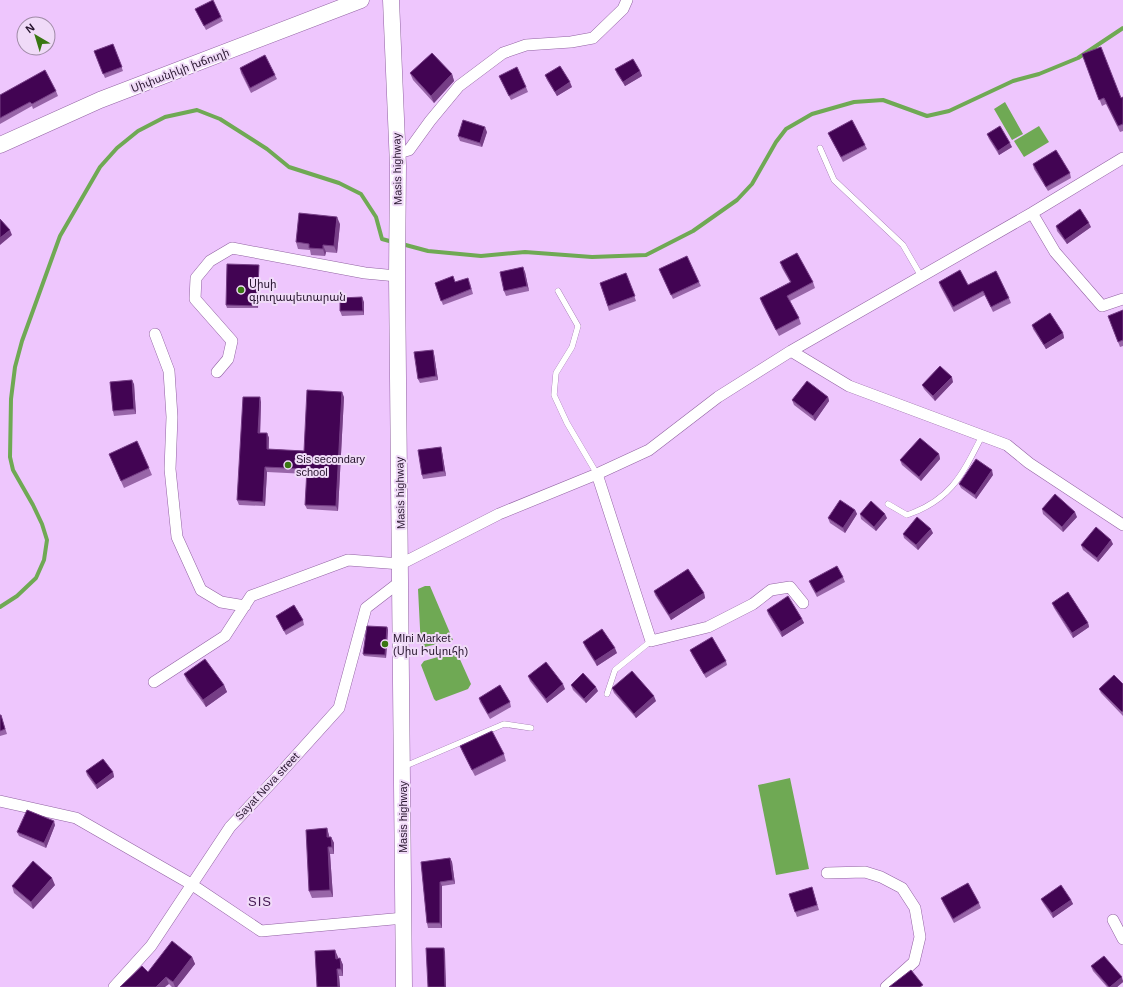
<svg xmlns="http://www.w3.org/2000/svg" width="1123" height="987" font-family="Arial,'Noto Sans Armenian',sans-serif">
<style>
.water{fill:#6fa954}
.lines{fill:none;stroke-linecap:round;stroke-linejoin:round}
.stream{stroke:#6fa954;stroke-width:4}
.lane-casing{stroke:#9162a2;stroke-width:6}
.street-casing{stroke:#9162a2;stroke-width:12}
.secondary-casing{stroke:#9162a2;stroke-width:17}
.lane{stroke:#fff;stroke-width:5.5}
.street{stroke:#fff;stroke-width:11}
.secondary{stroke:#fff;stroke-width:16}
.wall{fill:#9865a8}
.shaded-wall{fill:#763e86}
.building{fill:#420453;stroke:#763e86}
.poi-dot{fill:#397712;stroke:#f0dbf8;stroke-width:1.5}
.labels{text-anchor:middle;stroke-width:4;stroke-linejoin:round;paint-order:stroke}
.street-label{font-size:11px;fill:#25132c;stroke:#f0dbf8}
.poi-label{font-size:11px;fill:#25132c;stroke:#f0dbf8;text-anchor:start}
.quarter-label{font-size:13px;letter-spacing:1px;fill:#421651;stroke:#f0dbf8}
</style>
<rect width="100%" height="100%" fill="#eec6fd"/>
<path class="water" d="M 1005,102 L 1023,134 L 1012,140 L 994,109 Z
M 1039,126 L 1049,142 L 1024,157 L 1014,141 Z
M 425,586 L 430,586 L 453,640 L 421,648 L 418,589 Z
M 455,652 L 458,655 L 471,684 L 468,689 L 436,701 L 434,699 L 421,665 L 424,661 Z
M 790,778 L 809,869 L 776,875 L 758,785 Z"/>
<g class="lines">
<path class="stream" d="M 402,244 L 428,251 L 481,256 L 525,252 L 592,257 L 646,255 L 693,231 L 737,200 L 752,184 L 776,142 L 786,129 L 812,114 L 854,102 L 883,100 L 927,116 L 949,111 L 1013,81 L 1039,74 L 1078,58 L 1123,28
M 0,607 L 17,596 L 36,578 L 44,560 L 47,540 L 42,524 L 33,505 L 13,470 L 10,457 L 11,399 L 15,367 L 22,341 L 60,236 L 100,167 L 117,148 L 138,131 L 165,117 L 197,110 L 220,119 L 267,149 L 289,167 L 339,183 L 361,194 L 376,217 L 382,239 L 393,242"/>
<g class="lane-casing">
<path id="lane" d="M 820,148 L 834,180 L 903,245 L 921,276
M 558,291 L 578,326 L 572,347 L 556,373 L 554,395 L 567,423 L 597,474
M 888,504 L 907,515 C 951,500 962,475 982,436
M 607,694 L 615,670 L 651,641
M 403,767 L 504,724 L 531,728"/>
</g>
<g class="street-casing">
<path id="street" d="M 398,153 L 409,150 L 430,121 L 459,86 L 503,53 L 526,45 L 571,42 L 593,38 L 623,9 L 627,0
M 1032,213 L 1055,252 L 1102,306 L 1123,299
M 155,334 L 169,371 L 172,417 L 170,469 L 177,537 L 201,590 L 221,602 L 245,606
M 791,351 L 849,386 L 1007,445 L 1029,463 L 1123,525
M 217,372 L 228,359 L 232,341 L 195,299 L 196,278 L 210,261 L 232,248 L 365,273 L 397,276
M 597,474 L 651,641 L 708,627 L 753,604 L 771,590 L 790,587 L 803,603
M 154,682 L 225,636 L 251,596 L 348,560 L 401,564 L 499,514 L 597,474 L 649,450 L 718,397 L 791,351 L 1032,213 L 1123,158
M 0,801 L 76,818 L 191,884 L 261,931 L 404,918
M 827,873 L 865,872 L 881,877 L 902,888 L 915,908 L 920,937 L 914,962 L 886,987
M 1113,920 L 1123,939
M 114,987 L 151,946 L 230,827 L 275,779 L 339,708 L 366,608 L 401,581"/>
</g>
<g class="secondary-casing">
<path id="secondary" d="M 391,0 L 398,166 L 397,276 L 404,987
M 0,145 L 100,100 L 361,0"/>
</g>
<use href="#lane" class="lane"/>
<use href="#street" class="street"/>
<use href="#secondary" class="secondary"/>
</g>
<path class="wall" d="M 195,9 L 221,17 L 223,21 L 206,30 Z
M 113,44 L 123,71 L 105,78 L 94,51 Z
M 1082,54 L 1121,98 L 1123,97 L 1123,131 L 1120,132 L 1106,104 L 1102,106 Z
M 240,68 L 275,75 L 277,79 L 251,93 L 241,73 Z
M 615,69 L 640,71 L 642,76 L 625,86 L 617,74 Z
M 410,73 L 452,74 L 454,81 L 434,103 L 413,80 Z
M 545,75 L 572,87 L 557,96 L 547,80 Z
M 499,76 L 526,87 L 528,92 L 511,100 Z
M 56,91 L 58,96 L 33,109 L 32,106 L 0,124 L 0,95 Z
M 487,132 L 482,147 L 460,141 L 458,136 Z
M 828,133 L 865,145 L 867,149 L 843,162 L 830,137 Z
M 987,134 L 1012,147 L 999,155 L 989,139 Z
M 1033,164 L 1070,173 L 1071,178 L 1048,191 L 1034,169 Z
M 340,224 L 337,253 L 326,252 L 325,256 L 311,255 L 310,250 L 298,249 L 296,242 Z
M 1056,226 L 1091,227 L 1067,244 L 1057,231 Z
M 780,262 L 813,282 L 815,288 L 790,301 L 799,318 L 801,324 L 779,336 L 762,304 L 760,298 L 790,282 L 782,268 Z
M 259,267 L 258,308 L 227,308 L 226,305 Z
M 659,269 L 699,282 L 701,286 L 673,299 Z
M 525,272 L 529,291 L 506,296 L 504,291 Z
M 626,273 L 636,301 L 609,311 L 600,283 Z
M 455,282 L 470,283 L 473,294 L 443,305 L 435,283 Z
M 939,282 L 968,285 L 1009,298 L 1011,303 L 993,312 L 985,295 L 954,312 L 940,286 Z
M 364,302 L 364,315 L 342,316 L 340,311 Z
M 1123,310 L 1123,346 L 1120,347 L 1108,316 Z
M 1032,325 L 1063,333 L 1064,338 L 1046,349 L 1033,329 Z
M 434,354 L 438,380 L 420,383 L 418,379 Z
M 953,382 L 935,401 L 924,389 L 922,385 Z
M 134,384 L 136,414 L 114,416 L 113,411 Z
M 344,397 L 338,511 L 307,509 L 305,505 L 307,474 L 267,472 L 265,506 L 239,505 L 237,500 L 261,402 L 260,433 L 267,433 L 269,438 L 269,449 L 304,451 Z
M 828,397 L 829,401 L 815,421 L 794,405 L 792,400 Z
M 442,452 L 446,476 L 423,479 L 422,475 Z
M 109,454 L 149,468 L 152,475 L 124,488 Z
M 939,454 L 940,459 L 921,481 L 902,465 L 900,460 Z
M 993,475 L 976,499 L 961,488 L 959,484 Z
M 1042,509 L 1077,517 L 1063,532 L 1043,514 Z
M 855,510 L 857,514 L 845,533 L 830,523 L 828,518 Z
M 860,514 L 887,518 L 876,531 L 861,519 Z
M 933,533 L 918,550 L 904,538 L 903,534 Z
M 1113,544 L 1098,562 L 1083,550 L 1081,545 Z
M 843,577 L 845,582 L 817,597 L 811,586 L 809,581 Z
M 654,591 L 704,593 L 705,598 L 671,620 L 655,595 Z
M 1052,603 L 1088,623 L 1089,627 L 1073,638 L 1054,608 Z
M 767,610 L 802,619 L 804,623 L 782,637 L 768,614 Z
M 276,616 L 303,620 L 304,625 L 286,635 L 278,620 Z
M 387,627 L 388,630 L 386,658 L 364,656 L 363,654 Z
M 583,642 L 617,653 L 597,666 L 585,647 Z
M 690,650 L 726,661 L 727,665 L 706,678 L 692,655 Z
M 184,674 L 224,685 L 227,692 L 206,707 L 187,681 Z
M 528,676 L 565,689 L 547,703 L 530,681 Z
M 1123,684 L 1123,716 L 1101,693 L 1099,689 Z
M 571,685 L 598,691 L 586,703 L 573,690 Z
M 612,688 L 656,701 L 636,718 L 614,693 Z
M 479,698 L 510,702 L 511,707 L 490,719 L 480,702 Z
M 0,715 L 1,715 L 7,734 L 0,736 Z
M 460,746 L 504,754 L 506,761 L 475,776 L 463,753 Z
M 86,771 L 113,772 L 114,777 L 97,789 L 87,775 Z
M 55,825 L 46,848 L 19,836 L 17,832 Z
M 327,828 L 329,837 L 331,837 L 334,843 L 334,854 L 330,854 L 333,897 L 312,898 L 309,891 Z
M 450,858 L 452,862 L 455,884 L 442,886 L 442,928 L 428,928 L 427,923 L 421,862 Z
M 55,885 L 33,909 L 14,893 L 12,886 Z
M 812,887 L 819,910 L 797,917 L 789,894 Z
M 941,898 L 979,903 L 981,908 L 954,923 L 943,903 Z
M 1041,899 L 1071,900 L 1073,904 L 1053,918 L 1043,903 Z
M 192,957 L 195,964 L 177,987 L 172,987 L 169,984 L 148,972 Z
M 338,957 L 338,958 L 340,958 L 343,965 L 343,976 L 339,976 L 340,987 L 317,987 Z
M 1091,966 L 1123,980 L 1123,982 L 1117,987 L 1107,987 L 1093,971 Z"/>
<path class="shaded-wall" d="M 640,71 L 642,76 L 625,86 L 623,82 Z
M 452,74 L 454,81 L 434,103 L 431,96 Z
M 570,82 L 572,87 L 557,96 L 555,92 Z
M 485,127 L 487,132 L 482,147 L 480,143 Z
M 1010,143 L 1012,147 L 999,155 L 998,151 Z
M 337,217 L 340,224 L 337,253 L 334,246 Z
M 1089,223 L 1091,227 L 1067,244 L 1065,240 Z
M 10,230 L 12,235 L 0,245 L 0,238 Z
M 323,245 L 326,252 L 325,256 L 323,249 Z
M 259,265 L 259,267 L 258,308 L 257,306 Z
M 523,267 L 525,272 L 529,291 L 527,286 Z
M 362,297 L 364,302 L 364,315 L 363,311 Z
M 1063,333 L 1064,338 L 1046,349 L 1044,345 Z
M 433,350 L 434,354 L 438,380 L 436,376 Z
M 952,377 L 953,382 L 935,401 L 933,396 Z
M 132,380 L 134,384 L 136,414 L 134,409 Z
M 342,392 L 344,397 L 338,511 L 336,506 Z
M 260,397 L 261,402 L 260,437 L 258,433 Z
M 828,397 L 829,401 L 815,421 L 813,416 Z
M 267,433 L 269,438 L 268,454 L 267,449 Z
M 441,447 L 442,452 L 446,476 L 444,471 Z
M 939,454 L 940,459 L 921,481 L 919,477 Z
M 265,467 L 267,472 L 265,506 L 263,502 Z
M 992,470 L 993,475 L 976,499 L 975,495 Z
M 855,510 L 857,514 L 845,533 L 843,528 Z
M 1075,512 L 1077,517 L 1063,532 L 1062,527 Z
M 885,514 L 887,518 L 876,531 L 874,527 Z
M 931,529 L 933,533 L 918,550 L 916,545 Z
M 1111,540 L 1113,544 L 1098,562 L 1097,558 Z
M 704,593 L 705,598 L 671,620 L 669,615 Z
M 802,619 L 804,623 L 782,637 L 781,632 Z
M 1088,623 L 1089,627 L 1073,638 L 1072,633 Z
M 387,627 L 388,630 L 386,658 L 385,655 Z
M 615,648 L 617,653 L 597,666 L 595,661 Z
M 563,684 L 565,689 L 547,703 L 546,699 Z
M 224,685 L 227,692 L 206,707 L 203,700 Z
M 596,687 L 598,691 L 586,703 L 584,699 Z
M 654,696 L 656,701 L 636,718 L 634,714 Z
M 113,772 L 114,777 L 97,789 L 96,785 Z
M 54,821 L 55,825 L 46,848 L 44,843 Z
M 327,828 L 329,835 L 330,844 L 327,837 Z
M 331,837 L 334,843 L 334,854 L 332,847 Z
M 328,847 L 330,854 L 333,897 L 330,890 Z
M 450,858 L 452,862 L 455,884 L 453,880 Z
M 52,878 L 55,885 L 33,909 L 31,902 Z
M 440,882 L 442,886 L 442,928 L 440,923 Z
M 1071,900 L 1073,904 L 1053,918 L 1052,913 Z
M 444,948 L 445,952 L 446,987 L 445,987 Z
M 335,950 L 338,957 L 339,965 L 336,959 Z
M 192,957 L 195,964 L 177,987 L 175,987 L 173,982 Z
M 340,958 L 343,965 L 343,976 L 341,969 Z
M 337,969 L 339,976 L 340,987 L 338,987 Z
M 166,977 L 169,984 L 165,987 L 156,987 Z
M 1122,977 L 1123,982 L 1117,987 L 1110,987 Z"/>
<path class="building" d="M 213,0 L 221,17 L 204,26 L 195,9 Z
M 113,44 L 122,67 L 103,74 L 94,51 Z
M 1101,47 L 1121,98 L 1123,97 L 1123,124 L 1118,126 L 1104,98 L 1099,100 L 1082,54 Z
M 432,53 L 452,74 L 431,96 L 410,73 Z
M 265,55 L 275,75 L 250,88 L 240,68 Z
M 633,59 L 640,71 L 623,82 L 615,69 Z
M 560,66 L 570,82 L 555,92 L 545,75 Z
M 517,67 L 526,87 L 509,96 L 499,76 Z
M 45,70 L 56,91 L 32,104 L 30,102 L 0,118 L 0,95 Z
M 463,120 L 485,127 L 480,143 L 458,136 Z
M 852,120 L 865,145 L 841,157 L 828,133 Z
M 1000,126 L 1010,143 L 998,151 L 987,134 Z
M 1056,150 L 1070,173 L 1046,187 L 1033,164 Z
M 1080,209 L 1089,223 L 1065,240 L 1056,226 Z
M 299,213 L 337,217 L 334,246 L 323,245 L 323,249 L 309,248 L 309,244 L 296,242 Z
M 0,219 L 10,230 L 0,238 Z
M 797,253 L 813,282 L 787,296 L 799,318 L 776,330 L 760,298 L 791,282 L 780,262 Z
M 687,256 L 699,282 L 671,295 L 659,269 Z
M 227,264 L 259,265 L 257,306 L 226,305 Z
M 523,267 L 527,286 L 504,291 L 500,272 Z
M 960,270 L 968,285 L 996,271 L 1009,298 L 991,307 L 983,291 L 953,307 L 939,282 Z
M 626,273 L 635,296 L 608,306 L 600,283 Z
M 453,276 L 455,282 L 468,278 L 471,289 L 441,301 L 435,283 Z
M 362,297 L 363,311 L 340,311 L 340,298 Z
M 1123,310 L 1123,340 L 1118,342 L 1108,316 Z
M 1050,313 L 1063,333 L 1044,345 L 1032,325 Z
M 433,350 L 436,376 L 418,379 L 414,352 Z
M 940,366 L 952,377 L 933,396 L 922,385 Z
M 132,380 L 134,409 L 113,411 L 110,382 Z
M 807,381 L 828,397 L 813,416 L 792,400 Z
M 307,390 L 342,392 L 336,506 L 305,505 L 307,469 L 265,467 L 263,502 L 237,500 L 243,397 L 260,397 L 258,433 L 267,433 L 267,449 L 304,451 Z
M 920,438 L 939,454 L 919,477 L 900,460 Z
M 137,441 L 149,468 L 121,481 L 109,454 Z
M 441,447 L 444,471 L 422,475 L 418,450 Z
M 976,459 L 992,470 L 975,495 L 959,484 Z
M 1055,494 L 1075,512 L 1062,527 L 1042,509 Z
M 840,500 L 855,510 L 843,528 L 828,518 Z
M 871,501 L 885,514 L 874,527 L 860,514 Z
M 917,517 L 931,529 L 916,545 L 903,534 Z
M 1096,527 L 1111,540 L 1097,558 L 1081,545 Z
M 837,566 L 843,577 L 816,593 L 809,581 Z
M 688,569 L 704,593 L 669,615 L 654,591 Z
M 1068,592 L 1088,623 L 1072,633 L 1052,603 Z
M 788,596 L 802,619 L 781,632 L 767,610 Z
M 294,605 L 303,620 L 284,631 L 276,616 Z
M 367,626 L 387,627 L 385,655 L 363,654 Z
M 602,629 L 615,648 L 595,661 L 583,642 Z
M 712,637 L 726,661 L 704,674 L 690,650 Z
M 205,659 L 224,685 L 203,700 L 184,674 Z
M 546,662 L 563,684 L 546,699 L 528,676 Z
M 632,671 L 654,696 L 634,714 L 612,688 Z
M 583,673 L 596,687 L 584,699 L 571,685 Z
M 1114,675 L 1123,684 L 1123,711 L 1122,712 L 1099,689 Z
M 500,685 L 510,702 L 488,714 L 479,698 Z
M 0,715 L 1,715 L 5,729 L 0,731 Z
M 492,731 L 504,754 L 472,770 L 460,746 Z
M 103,759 L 113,772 L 96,785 L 86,771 Z
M 27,810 L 54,821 L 44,843 L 17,832 Z
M 327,828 L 327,837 L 331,837 L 332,847 L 328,847 L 330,890 L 309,891 L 306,830 Z
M 450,858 L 453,880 L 440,882 L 440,923 L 427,923 L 421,862 Z
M 33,861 L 52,878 L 31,902 L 12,886 Z
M 968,883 L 979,903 L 953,919 L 941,898 Z
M 1061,885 L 1071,900 L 1052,913 L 1041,899 Z
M 812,887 L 817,905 L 795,912 L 789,894 Z
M 172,941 L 192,957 L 173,982 L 166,977 L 156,987 L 120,987 L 142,966 L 148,972 Z
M 426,948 L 444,948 L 445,987 L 428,987 Z
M 335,950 L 336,959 L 340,958 L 341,969 L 337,969 L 338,987 L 317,987 L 315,951 Z
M 1104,956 L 1122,977 L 1110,987 L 1109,987 L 1091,966 Z
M 911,970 L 923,985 L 920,987 L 889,987 Z"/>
<g class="poi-dot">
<circle cx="241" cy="290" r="4"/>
<circle cx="288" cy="465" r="4"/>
<circle cx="385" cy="644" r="4"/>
</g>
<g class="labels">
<g class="street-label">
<text transform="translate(180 70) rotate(-21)" y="4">Սիփանիկի խճուղի</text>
<text transform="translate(397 169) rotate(-91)" y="4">Masis highway</text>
<text transform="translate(400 493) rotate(-91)" y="4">Masis highway</text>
<text transform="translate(267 786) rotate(-47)" y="4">Sayat Nova street</text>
<text transform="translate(403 817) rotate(-90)" y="4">Masis highway</text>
</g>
<g class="poi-label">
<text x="249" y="288">Սիսի<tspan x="249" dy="13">գյուղապետարան</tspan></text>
<text x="296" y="463">Sis secondary<tspan x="296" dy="13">school</tspan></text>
<text x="393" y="642">MIni Market<tspan x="393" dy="13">(Սիս Իսկուհի)</tspan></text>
</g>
<g class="quarter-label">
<text x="260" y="906">SIS</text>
</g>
</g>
<g transform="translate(36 36) rotate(322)"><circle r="19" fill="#f0dbf8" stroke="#9f8ba6"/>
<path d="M0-3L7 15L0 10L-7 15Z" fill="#397712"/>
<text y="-6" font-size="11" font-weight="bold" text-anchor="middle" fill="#25132c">N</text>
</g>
</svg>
